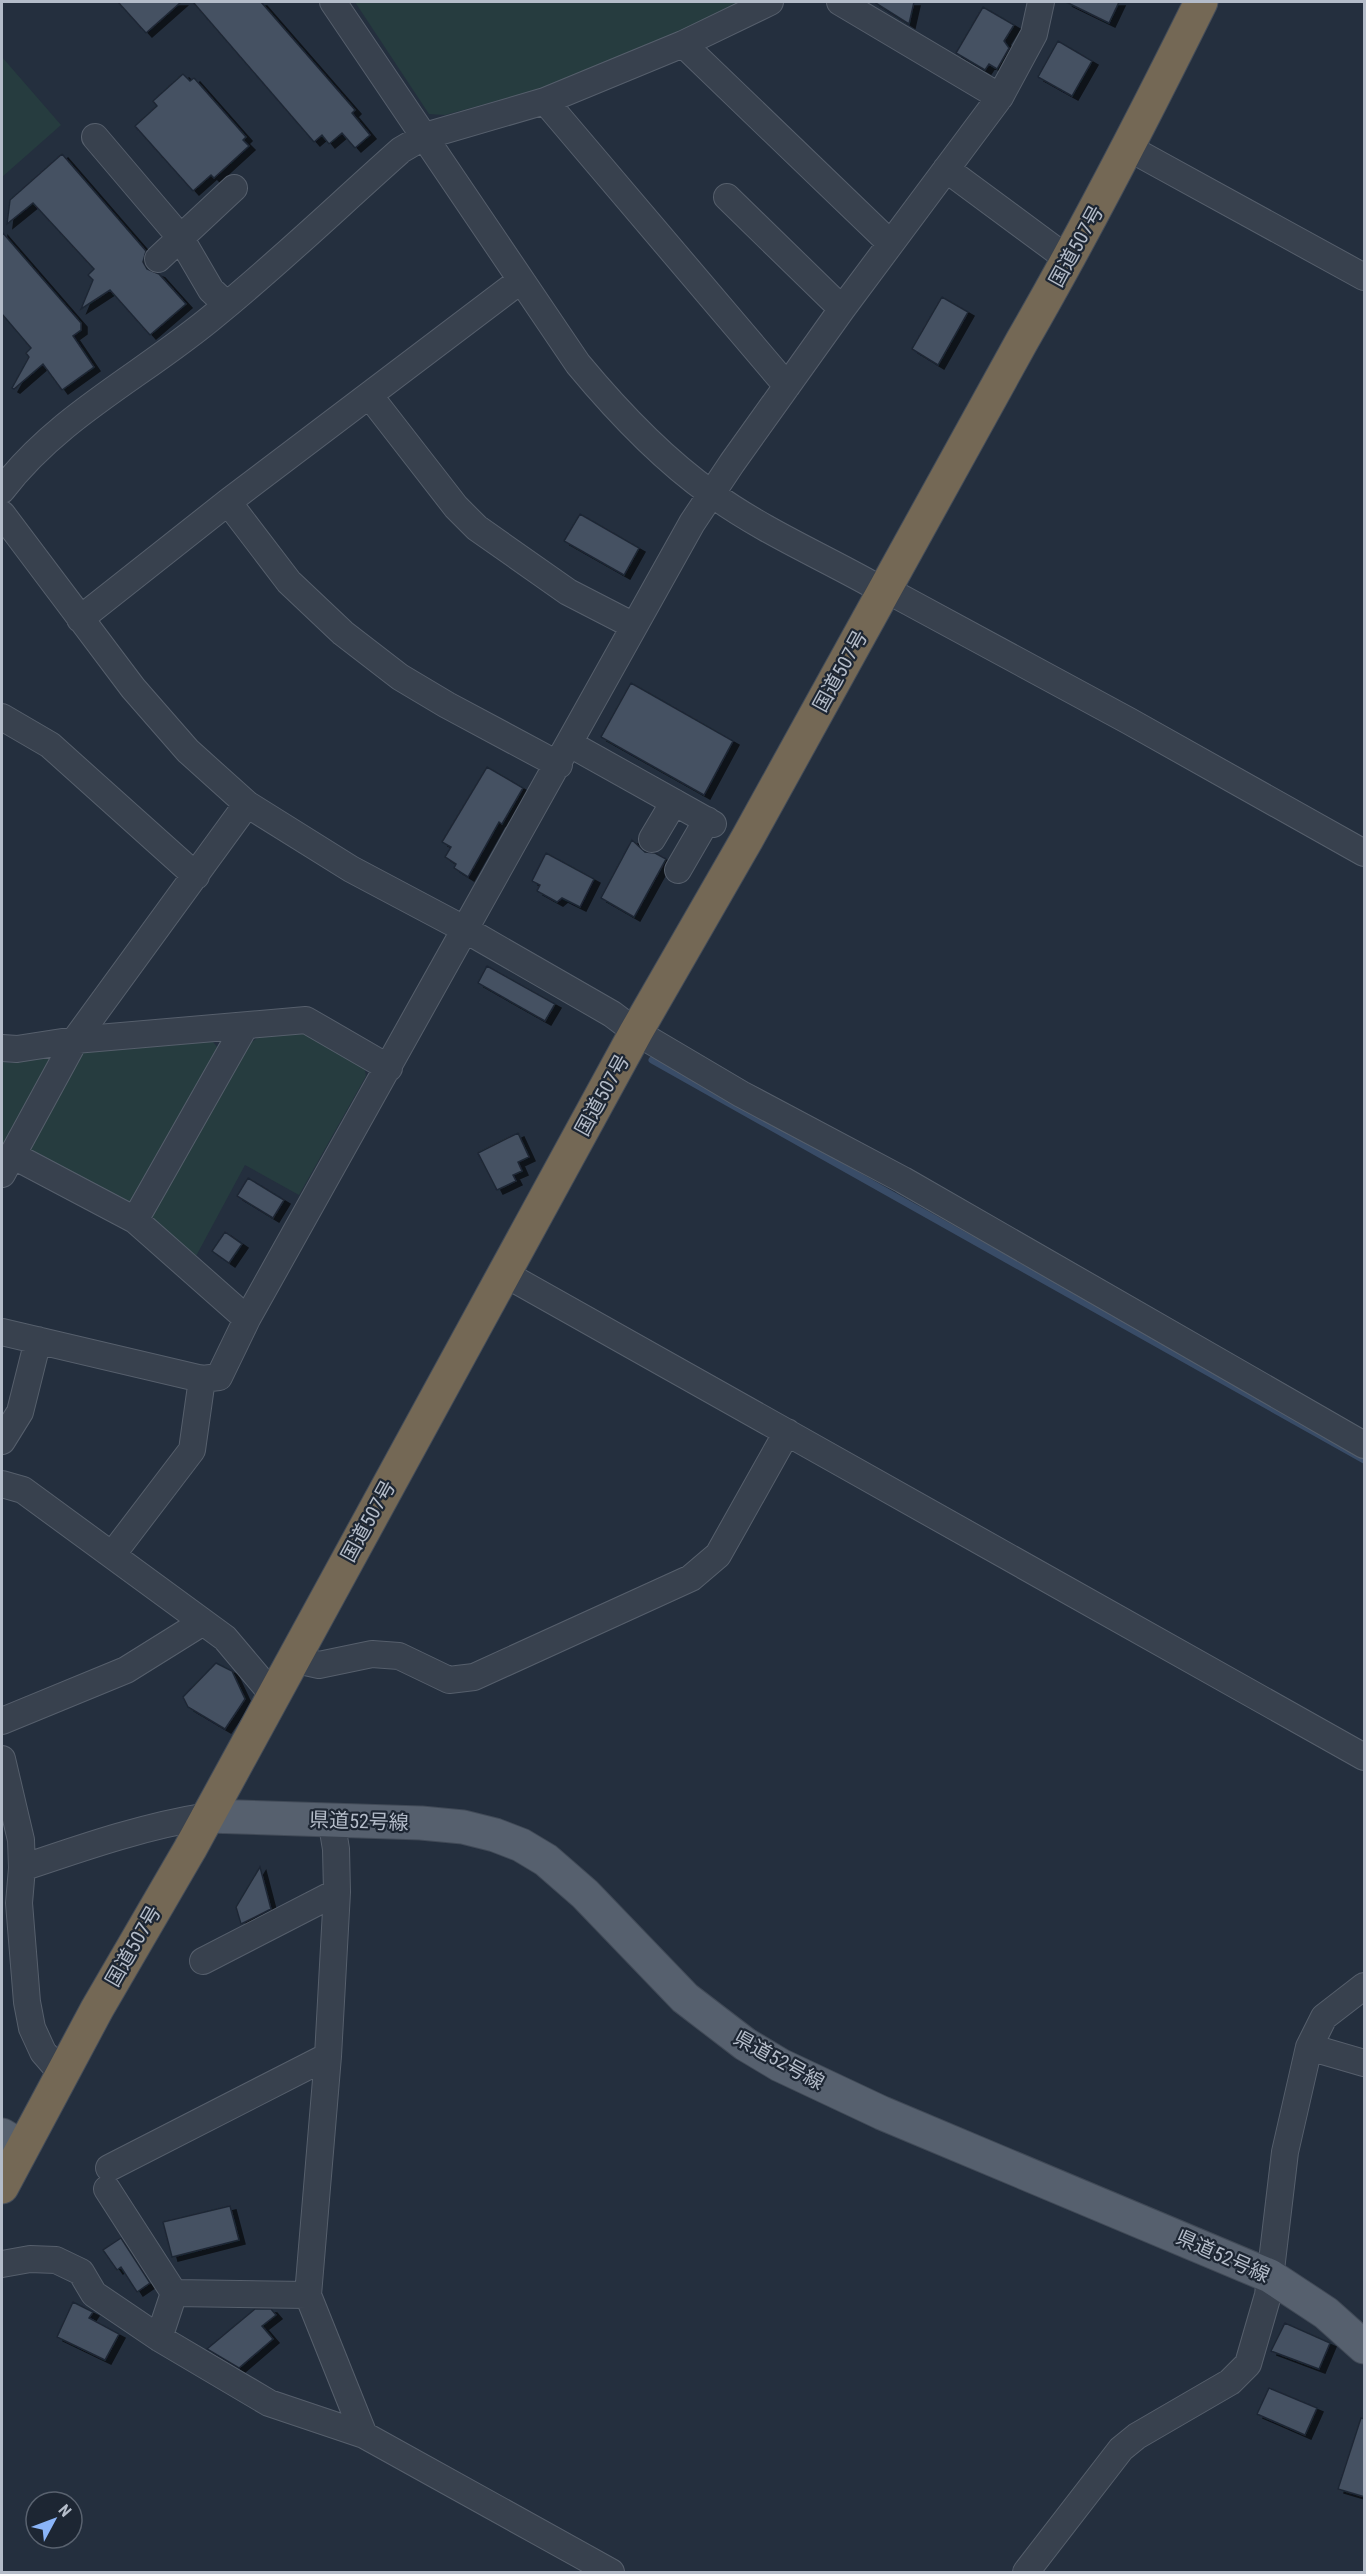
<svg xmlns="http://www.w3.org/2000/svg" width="1366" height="2574" font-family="'Roboto Condensed','Noto Sans JP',sans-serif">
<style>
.green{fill:#263c3f}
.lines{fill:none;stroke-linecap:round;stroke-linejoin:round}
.stream{stroke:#394c67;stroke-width:7}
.building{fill:#455162;stroke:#1f2835;stroke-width:1.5;filter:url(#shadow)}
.minor-casing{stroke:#565f6c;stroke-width:28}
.major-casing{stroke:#414a57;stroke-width:35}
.highway-casing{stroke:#434c59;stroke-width:35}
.minor{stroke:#38414e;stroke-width:26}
.major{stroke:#56606e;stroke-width:33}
.highway{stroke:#746855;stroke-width:33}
.labels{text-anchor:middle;stroke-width:4.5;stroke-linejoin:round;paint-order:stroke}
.street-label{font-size:20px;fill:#b4bcc9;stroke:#1d2633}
</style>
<defs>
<filter id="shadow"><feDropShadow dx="6" dy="4" stdDeviation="0" flood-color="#0009"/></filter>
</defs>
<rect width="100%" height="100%" fill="#242f3e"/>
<path class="green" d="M 355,2 L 753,2 L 569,81 L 445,115 L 429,114 Z
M 2,57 L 61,125 L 2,177 Z
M 300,1031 L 364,1066 L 366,1076 L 299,1195 L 245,1165 L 195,1258 L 154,1222 L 152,1212 L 243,1048 L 263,1034 Z
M 210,1038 L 221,1052 L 135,1205 L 29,1156 L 26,1146 L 85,1049 Z
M 57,1053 L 2,1154 L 2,1062 L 12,1063 Z"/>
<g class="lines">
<path class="stream" d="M 652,1060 L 1364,1460"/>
</g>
<path class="building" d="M 118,2 L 181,2 L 146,33 Z
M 193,2 L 261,2 L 355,110 L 352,113 L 370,135 L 355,148 L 342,133 L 329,144 L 322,135 L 314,142 Z
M 874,2 L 914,2 L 909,24 Z
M 1066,2 L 1119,2 L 1109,23 Z
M 983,7 L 1014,25 L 1004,41 L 1009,48 L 997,69 L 989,64 L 985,70 L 956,53 Z
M 1058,41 L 1092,61 L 1072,96 L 1038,77 Z
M 183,74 L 190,81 L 194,78 L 246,137 L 243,140 L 249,146 L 214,178 L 211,175 L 193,191 L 135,126 L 157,106 L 153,101 Z
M 62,154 L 146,251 L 143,262 L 147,269 L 159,274 L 186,304 L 150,335 L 110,290 L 81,309 L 93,280 L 88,275 L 94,269 L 33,203 L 7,224 L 10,200 Z
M 2,232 L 81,323 L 81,330 L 73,336 L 94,367 L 62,390 L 43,364 L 14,389 L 12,388 L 29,357 L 26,353 L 31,348 L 2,314 Z
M 942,297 L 968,312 L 938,365 L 912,349 Z
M 580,514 L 639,548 L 624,575 L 564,541 Z
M 631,683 L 733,741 L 704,795 L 601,737 Z
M 487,767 L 523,788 L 502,824 L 499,822 L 468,877 L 454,868 L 456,864 L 445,857 L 451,847 L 442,842 Z
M 632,840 L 645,852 L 655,853 L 666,859 L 634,917 L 601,898 Z
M 546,853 L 594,879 L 580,907 L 562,898 L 557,902 L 537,891 L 540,885 L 532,881 Z
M 487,966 L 555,1004 L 545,1021 L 478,983 Z
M 518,1133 L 529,1157 L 518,1162 L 522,1171 L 513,1175 L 516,1181 L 497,1190 L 478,1153 Z
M 248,1178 L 284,1200 L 273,1218 L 237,1196 Z
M 225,1232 L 242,1244 L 229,1263 L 212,1251 Z
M 216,1663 L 232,1671 L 245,1699 L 225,1729 L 188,1707 L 183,1697 Z
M 260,1867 L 271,1909 L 241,1924 L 236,1907 Z
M 230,2206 L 239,2240 L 172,2257 L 163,2222 Z
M 121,2238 L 150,2283 L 137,2292 L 121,2267 L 117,2270 L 103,2250 Z
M 73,2302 L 93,2312 L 89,2318 L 119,2334 L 105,2360 L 57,2337 Z
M 255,2309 L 271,2309 L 276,2315 L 262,2326 L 273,2339 L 239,2368 L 207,2349 Z
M 1285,2323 L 1330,2343 L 1319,2369 L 1271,2351 Z
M 1269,2388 L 1317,2408 L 1305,2435 L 1257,2414 Z
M 1361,2418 L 1365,2419 L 1365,2497 L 1338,2489 Z"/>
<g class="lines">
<g class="minor-casing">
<path id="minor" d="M 333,2 L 578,364 C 617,411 661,458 712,494 C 760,529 819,555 871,584 L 898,596 L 1129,721 L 1364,853
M 840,2 L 1000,97
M 683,44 L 890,243
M 545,101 L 787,386
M 95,137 L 180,237 L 211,290 L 227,305
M 1129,148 L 1364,277
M 946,169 L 1069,260
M 727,197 L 842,309
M 158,259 L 234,188
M 369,395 L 456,507 L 477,528 L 568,592 L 634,626
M 2,490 C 59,415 145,374 216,314 C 280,262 339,205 401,150 L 425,136 L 545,101 L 683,44 L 770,2
M 228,502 L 289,582 L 343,633 L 400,677 L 447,705 L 559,765
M 2,514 L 133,688 L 188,751 L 247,804 L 351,869 L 466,930 L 612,1014 L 636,1032 L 741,1094 L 903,1180 L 1364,1445
M 80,619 L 228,502 L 521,280
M 2,717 L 50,745 L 196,876
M 570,744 L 713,824
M 652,839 L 674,802
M 678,870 L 707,820
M 2,1048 L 17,1049 L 75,1040 L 306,1020 L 389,1068
M 12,1155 L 135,1220 L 247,1319
M 2,1174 L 75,1040 L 247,804
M 135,1220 L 245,1026
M 505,1274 L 1364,1757
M 2,1332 L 202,1379 L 219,1377 L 247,1319 L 692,523 L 732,463 L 842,309 L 1000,97 L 1034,34 L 1041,2
M 2,1441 L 20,1412 L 38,1340
M 2,1484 L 23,1490 L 225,1638 L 273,1695
M 112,1555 L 192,1450 L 202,1379
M 292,1659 L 319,1665 L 372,1654 L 399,1656 L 449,1680 L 474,1677 L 691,1578 L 718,1555 L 787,1432
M 2,1721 L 126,1670 L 203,1622
M 2,1759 L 21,1840 L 22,1868 L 19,1903 L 27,2002 L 32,2028 L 43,2052 L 62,2074
M 331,1819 L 336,1849 L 337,1892 L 328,2056 L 308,2295 L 364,2435
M 22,1868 C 84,1847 144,1826 208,1816
M 203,1961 L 337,1892
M 1309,2047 L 1364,2063
M 109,2168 L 328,2056
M 107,2189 L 174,2293
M 2,2264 L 30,2259 L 56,2260 L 81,2272 L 94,2294 L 159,2338 L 269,2403 L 364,2435 L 611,2572
M 174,2293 L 308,2295
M 159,2338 L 174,2293
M 1026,2572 L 1121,2449 L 1137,2436 L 1230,2382 L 1248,2364 L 1268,2295 L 1285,2152 L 1309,2047 L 1324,2017 L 1364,1986"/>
</g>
<g class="major-casing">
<path id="major" d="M 208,1816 L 421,1823 L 463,1827 L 495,1835 L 521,1845 L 546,1860 L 585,1894 L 685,1998 L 745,2044 L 780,2065 L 882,2113 L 1270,2276 L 1326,2313 L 1364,2347
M 2,2135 L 22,2147"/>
</g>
<g class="highway-casing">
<path id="highway" d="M 2,2187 L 97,2009 L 190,1849 L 636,1032 L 747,839 L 1022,341 C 1086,230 1144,117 1201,2"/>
</g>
<use href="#minor" class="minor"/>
<use href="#major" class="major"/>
<use href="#highway" class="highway"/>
</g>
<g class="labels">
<g class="street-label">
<text transform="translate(1076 246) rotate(-61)" y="7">国道507号</text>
<text transform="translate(840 671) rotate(-61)" y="7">国道507号</text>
<text transform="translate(602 1095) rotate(-61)" y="7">国道507号</text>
<text transform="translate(368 1521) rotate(-61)" y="7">国道507号</text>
<text transform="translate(359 1821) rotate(2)" y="7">県道52号線</text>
<text transform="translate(133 1946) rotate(-60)" y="7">国道507号</text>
<text transform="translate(779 2060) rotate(29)" y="7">県道52号線</text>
<text transform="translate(1223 2256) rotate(24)" y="7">県道52号線</text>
</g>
</g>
<rect width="1366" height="2574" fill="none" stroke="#b4bcc9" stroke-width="6"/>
<g transform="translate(54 2520) rotate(49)"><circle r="28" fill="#1d2633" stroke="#59626f" stroke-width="1.5"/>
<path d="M0-4.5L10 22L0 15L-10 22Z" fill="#8ab4f8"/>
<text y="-9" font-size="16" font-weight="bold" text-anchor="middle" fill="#b4bcc9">N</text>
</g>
</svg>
